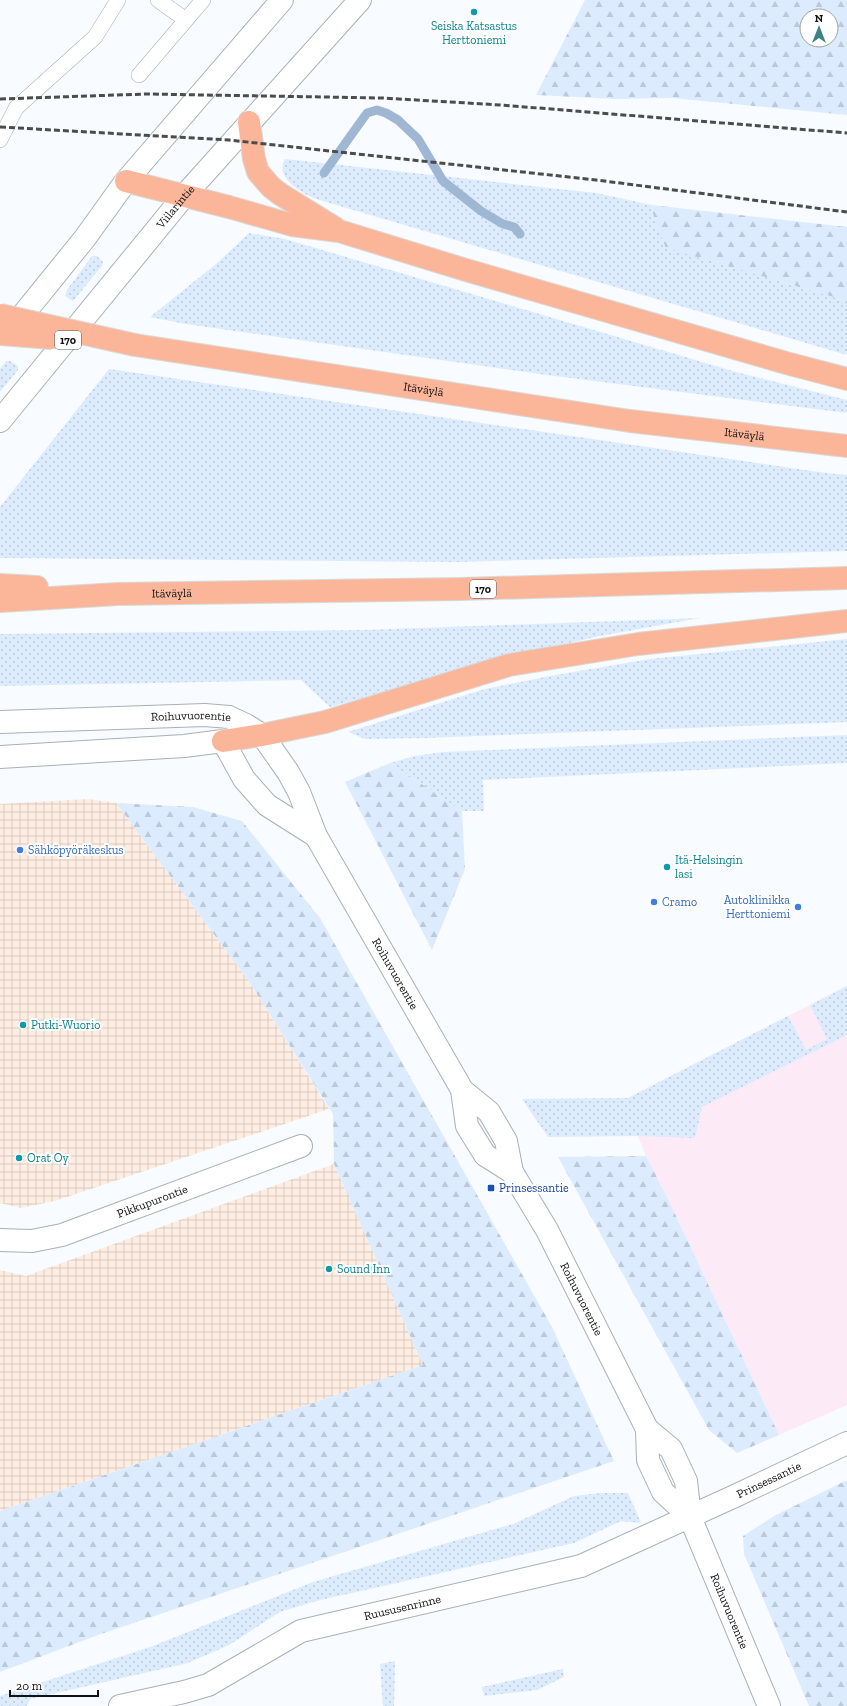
<svg xmlns="http://www.w3.org/2000/svg" width="847" height="1706" font-family="'Zilla Slab',serif">
<style>
.industrial{fill:url(#industrial-grid)}
.education{fill:#fcebf6}
.grass{fill:url(#grass-dots)}
.forest{fill:url(#forest-firs);fill-rule:evenodd}
.lines{fill:none;stroke-linecap:round;stroke-linejoin:round}
.stream{stroke:#9fb7d2;stroke-width:9}
.service-casing{stroke:#aab0b6;stroke-width:16}
.minor-casing{stroke:#aab0b6;stroke-width:24}
.secondary-casing{stroke:#aab0b6;stroke-width:24}
.trunk-casing{stroke:#d9d9d9;stroke-width:24}
.service{stroke:#fff;stroke-width:15}
.minor{stroke:#fff;stroke-width:22}
.secondary{stroke:#fff;stroke-width:22}
.trunk{stroke:#fbb69a;stroke-width:22}
.rail{stroke:#4a4c4e;stroke-width:3;stroke-dasharray:6 3;stroke-linecap:butt}
.trunk-bridge-casing{stroke:#d9d9d9;stroke-width:24;stroke-linecap:butt}
.trunk-bridge{stroke:#fbb69a;stroke-width:22}
.culture-dot{fill:#0f9aa8;stroke:#fff;stroke-width:1.5}
.shop-dot{fill:#3f7fe0;stroke:#fff;stroke-width:1.5}
.transit-dot{fill:#1a4fb4;stroke:#fff;stroke-width:1.5}
.labels{text-anchor:middle;stroke-width:4;stroke-linejoin:round;paint-order:stroke}
.shield{fill:#fff;stroke:#58595a;stroke-width:1}
.shield-label{font-size:11px;font-weight:bold;fill:#101214}
.culture-label{font-size:12px;fill:#0d838f;stroke:#fff;text-anchor:start}
.street-label{font-size:12px;fill:#101214;stroke:#fff}
.shop-label{font-size:12px;fill:#366cbe;stroke:#fff;text-anchor:start}
.transit-label{font-size:12px;fill:#164399;stroke:#fff;text-anchor:start}
</style>
<defs>
<pattern id="industrial-grid" width="8" height="8" patternUnits="userSpaceOnUse"><rect width="8" height="8" fill="#feede2"/><path d="M0 4h8M4 0v8" fill="none" stroke="#d9cac1"/></pattern>
<pattern id="grass-dots" width="8" height="8" patternUnits="userSpaceOnUse"><rect width="8" height="8" fill="#dcecfe"/><path d="M2 2h.1M6 6h.1" fill="none" stroke="#bcc9d9" stroke-width="1.8" stroke-linecap="round"/></pattern>
<pattern id="forest-firs" width="22" height="20" patternUnits="userSpaceOnUse"><rect width="22" height="20" fill="#dcecfe"/><path d="M5 1l3.5 6h-7zM16 11l3.5 6h-7z" fill="#bcc9d9"/></pattern>
</defs>
<rect width="100%" height="100%" fill="#f8fbff"/>
<path class="industrial" d="M 88,799 L 116,803 L 248,980 L 329,1109 L 55,1201 L 21,1208 L 0,1203 L 0,804 Z
M 334,1164 L 423,1365 L 0,1511 L 0,1270 L 26,1276 Z"/>
<path class="education" d="M 847,986 L 847,1405 L 779,1435 L 669,1201 L 646,1156 L 638,1136 L 628,1098 Z"/>
<path class="grass" d="M 285,159 L 596,193 L 652,205 L 654,219 L 776,280 L 847,301 L 847,355 L 316,199 C 302,193 274,178 285,159 Z
M 249,233 L 285,239 L 736,372 L 847,400 L 847,413 L 547,375 L 186,324 L 150,317 L 216,264 Z
M 92,256 L 97,256 L 103,262 L 102,266 L 73,301 L 65,296 L 67,290 Z
M 6,361 L 10,361 L 18,366 L 18,370 L 0,392 L 0,369 Z
M 109,369 L 826,473 L 847,475 L 847,551 L 459,562 L 0,558 L 0,507 Z
M 700,618 L 600,636 L 512,656 L 330,707 L 301,680 L 0,686 L 0,634 L 365,630 Z
M 847,639 L 847,722 L 425,738 L 365,739 L 348,732 L 485,689 L 550,676 L 650,659 Z
M 847,735 L 847,763 L 483,780 L 484,811 L 462,811 L 390,763 L 415,756 L 444,752 Z
M 847,986 L 847,1035 L 702,1107 L 695,1138 L 638,1136 L 548,1137 L 522,1099 L 628,1098 L 788,1016 L 806,1050 L 827,1039 L 810,1005 Z
M 601,1493 L 628,1493 L 641,1523 L 621,1521 L 574,1543 L 316,1601 L 280,1612 L 229,1645 L 188,1663 L 30,1699 L 27,1706 L 0,1706 L 0,1696 L 153,1646 L 313,1582 L 513,1524 L 574,1496 Z
M 395,1661 L 394,1706 L 383,1706 L 380,1664 Z
M 563,1669 L 564,1677 L 537,1690 L 484,1696 L 482,1687 Z"/>
<path class="forest" d="M 585,0 L 847,0 L 847,115 L 672,98 L 614,99 L 536,95 ZM 807,16 L 831,16 L 831,40 L 807,40 Z
M 652,205 L 847,227 L 847,301 L 666,248 L 654,219 Z
M 390,763 L 462,811 L 465,869 L 432,950 L 345,782 Z
M 116,803 L 193,807 L 242,821 L 320,918 L 552,1327 L 614,1461 L 98,1635 L 0,1672 L 0,1511 L 423,1365 L 334,1164 L 333,1114 L 248,980 Z
M 646,1156 L 669,1201 L 779,1435 L 737,1453 L 709,1430 L 558,1157 Z
M 847,1480 L 847,1706 L 809,1706 L 744,1554 L 743,1536 L 774,1516 Z"/>
<g class="lines">
<path class="stream" d="M 324,173 L 367,113 L 377,110 L 386,113 L 398,120 L 418,139 L 443,181 L 481,211 L 503,224 L 514,227 L 520,234"/>
<g class="service-casing">
<path id="service" d="M 158,0 L 186,20 L 203,0
M 139,75 L 186,20
M 0,140 L 16,108 L 95,37 L 118,0"/>
</g>
<g class="minor-casing">
<g id="minor">
<path id="s1" d="M 0,1240 L 32,1241 L 62,1235 L 301,1146"/>
<path id="s2" d="M 120,1706 L 184,1692 L 208,1685 L 301,1631 L 581,1566 L 735,1496 L 847,1443"/>
</g>
</g>
<g class="secondary-casing">
<g id="secondary">
<path d="M 9,332 L 85,238 L 126,181 L 282,0"/>
<path id="s3" d="M 0,421 L 184,196 L 360,0"/>
<path id="s4" d="M 0,722 L 205,715 L 229,717 L 246,725 L 262,735 L 288,772 L 299,792 L 316,836 L 457,1081 L 462,1090 L 489,1112 L 506,1141 L 512,1172 L 547,1230 L 647,1429 L 648,1460 L 663,1492 L 690,1517"/>
<path d="M 0,757 L 184,746 L 223,741 L 244,779 L 267,805 L 316,836"/>
<path d="M 462,1090 L 467,1126 L 485,1155 L 512,1172"/>
<path id="s5" d="M 647,1429 L 671,1449 L 686,1481 L 690,1517 L 769,1706"/>
</g>
</g>
<g class="trunk-casing">
<g id="trunk">
<path d="M 249,122 L 254,159 L 258,172 L 271,187 L 280,194 L 335,228"/>
<path d="M 126,181 L 229,207 L 292,225 L 339,231 L 466,270 L 786,363 L 847,379"/>
<path id="s6" d="M 135,345 L 630,421 L 847,446"/>
<path d="M 0,585 L 37,587"/>
<path id="s7" d="M 0,601 L 118,594 L 461,589 L 847,578"/>
<path d="M 223,741 L 262,735 L 325,722 L 509,665 L 638,644 L 847,621"/>
</g>
</g>
<use href="#service" class="service"/>
<use href="#minor" class="minor"/>
<use href="#secondary" class="secondary"/>
<use href="#trunk" class="trunk"/>
<path class="rail" d="M 0,99 L 146,94 L 382,98 L 501,105 L 847,133
M 0,127 L 229,140 L 596,180 L 847,212"/>
<g class="trunk-bridge-casing">
<path id="trunk-bridge" d="M 0,315 L 135,345
M 0,334 L 52,338"/>
</g>
<use href="#trunk-bridge" class="trunk-bridge"/>
</g>
<g class="culture-dot">
<circle cx="474" cy="12" r="4"/>
<circle cx="667" cy="867" r="4"/>
<circle cx="23" cy="1025" r="4"/>
<circle cx="19" cy="1158" r="4"/>
<circle cx="329" cy="1269" r="4"/>
</g>
<g class="shop-dot">
<circle cx="20" cy="850" r="4"/>
<circle cx="654" cy="902" r="4"/>
<circle cx="798" cy="907" r="4"/>
</g>
<rect class="transit-dot" x="487" y="1184" width="8" height="8" rx="2"/>
<g class="labels">
<g class="shield">
<rect x="55" y="331" width="26" height="18" rx="3"/>
<rect x="470" y="580" width="26" height="18" rx="3"/>
</g>
<g class="shield-label">
<text x="68" y="344">170</text>
<text x="483" y="593">170</text>
</g>
<g class="culture-label">
<text x="474" y="30" text-anchor="middle">Seiska Katsastus<tspan x="474" dy="14">Herttoniemi</tspan></text>
<text x="675" y="864">Itä-Helsingin<tspan x="675" dy="14">lasi</tspan></text>
<text x="31" y="1029">Putki-Wuorio</text>
<text x="27" y="1162">Orat Oy</text>
<text x="337" y="1273">Sound Inn</text>
</g>
<g class="street-label">
<text dy="4" stroke="none"><textPath href="#s3" startOffset="277">Viilarintie</textPath></text>
<text dy="4" stroke="none"><textPath href="#s6" startOffset="292">Itäväylä</textPath></text>
<text dy="4" stroke="none"><textPath href="#s6" startOffset="616">Itäväylä</textPath></text>
<text dy="4" stroke="none"><textPath href="#s7" startOffset="172">Itäväylä</textPath></text>
<text dy="4" stroke="none"><textPath href="#s4" startOffset="191">Roihuvuorentie</textPath></text>
<text dy="4" stroke="none"><textPath href="#s4" startOffset="541">Roihuvuorentie</textPath></text>
<text dy="4" stroke="none"><textPath href="#s1" startOffset="159">Pikkupurontie</textPath></text>
<text dy="4" stroke="none"><textPath href="#s4" startOffset="920">Roihuvuorentie</textPath></text>
<text dy="4" stroke="none"><textPath href="#s2" startOffset="692">Prinsessantie</textPath></text>
<text dy="4" stroke="none"><textPath href="#s2" startOffset="302">Ruususenrinne</textPath></text>
<text dy="4" stroke="none"><textPath href="#s5" startOffset="205">Roihuvuorentie</textPath></text>
</g>
<g class="shop-label">
<text x="28" y="854">Sähköpyöräkeskus</text>
<text x="790" y="904" text-anchor="end">Autoklinikka<tspan x="790" dy="14">Herttoniemi</tspan></text>
<text x="662" y="906">Cramo</text>
</g>
<g class="transit-label">
<text x="499" y="1192">Prinsessantie</text>
</g>
</g>
<g transform="translate(819 28)"><circle r="19" fill="#ffffff" stroke="#9fa0a1"/>
<path d="M0-3L7 15L0 10L-7 15Z" fill="#3d8584"/>
<text y="-6" font-size="11" font-weight="bold" text-anchor="middle" fill="#101214">N</text>
</g>
<path d="M10 1690v6h88v-6" fill="none" stroke="#101214" stroke-width="2"/>
<text x="16" y="1690" font-size="12" fill="#101214" stroke="#ffffff" stroke-width="3" paint-order="stroke">20 m</text>
</svg>
